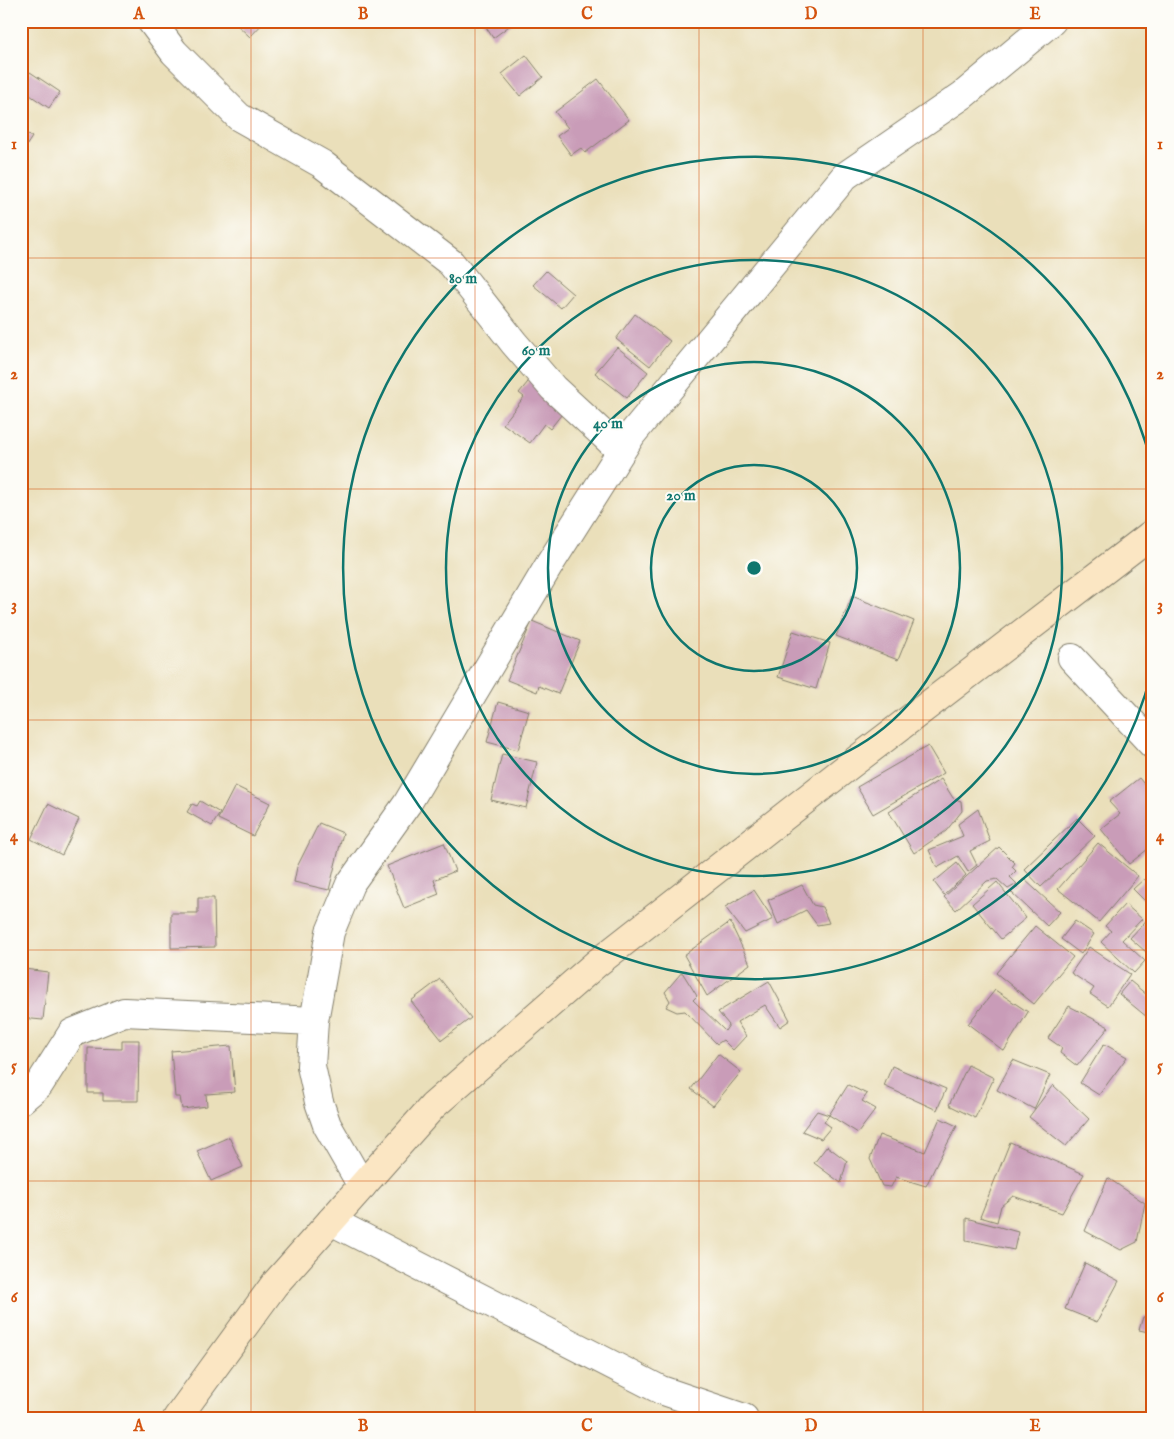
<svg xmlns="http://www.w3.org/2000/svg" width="1174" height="1439" font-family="'IM FELL English',serif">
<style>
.building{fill:#c99cb8}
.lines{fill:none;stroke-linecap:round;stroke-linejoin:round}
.street-casing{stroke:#837e6b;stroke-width:30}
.secondary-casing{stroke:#837e6b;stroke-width:30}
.street{stroke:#fff;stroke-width:28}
.secondary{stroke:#fbe6c3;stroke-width:28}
.grid{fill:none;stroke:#d4530e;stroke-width:1;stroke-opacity:0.55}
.ring{fill:none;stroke:#0f766e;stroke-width:2.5}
.centre{fill:#0f766e;stroke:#fdfcf7;stroke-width:2.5}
.ring-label{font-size:15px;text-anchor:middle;font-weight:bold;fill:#0f766e;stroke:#fdfcf7;stroke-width:4;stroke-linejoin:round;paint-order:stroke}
.neatline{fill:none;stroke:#d4530e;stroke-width:2}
.grid-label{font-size:16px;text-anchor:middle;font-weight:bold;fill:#d4530e}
</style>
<rect width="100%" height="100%" fill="#fdfcf7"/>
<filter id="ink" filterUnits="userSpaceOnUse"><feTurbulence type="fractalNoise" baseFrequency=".02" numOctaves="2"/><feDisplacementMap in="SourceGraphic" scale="10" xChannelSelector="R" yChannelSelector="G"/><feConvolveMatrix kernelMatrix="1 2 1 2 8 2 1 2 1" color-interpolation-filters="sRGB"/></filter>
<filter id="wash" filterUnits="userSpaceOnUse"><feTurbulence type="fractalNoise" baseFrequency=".0096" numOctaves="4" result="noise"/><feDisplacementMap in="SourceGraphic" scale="20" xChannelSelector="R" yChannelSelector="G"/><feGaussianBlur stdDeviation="1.12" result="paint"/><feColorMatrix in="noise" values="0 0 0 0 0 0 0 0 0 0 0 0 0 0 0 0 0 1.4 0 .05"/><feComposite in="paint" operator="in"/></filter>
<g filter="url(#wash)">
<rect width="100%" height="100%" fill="#eadfba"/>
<g id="blocks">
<path class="building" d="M 233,21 L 265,21 L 250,37 Z
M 482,21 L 516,21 L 493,38 Z
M 526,55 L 543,77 L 520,96 L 502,74 Z
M 30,72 L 60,92 L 49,108 L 21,89 L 21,85 Z
M 598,79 L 629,120 L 585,153 L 581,148 L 571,155 L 557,136 L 568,128 L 555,112 Z
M 21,130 L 32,137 L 21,154 Z
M 546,271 L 573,294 L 561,308 L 533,285 Z
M 635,314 L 670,341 L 650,366 L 616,339 Z
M 617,347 L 648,372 L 627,398 L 595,373 Z
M 532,377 L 569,405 L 550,429 L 544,424 L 530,443 L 503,424 L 524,397 L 519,393 Z
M 852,596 L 914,621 L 898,660 L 836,636 Z
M 532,621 L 580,641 L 558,694 L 539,686 L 537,692 L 507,680 Z
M 793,631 L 830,643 L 816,689 L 778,677 Z
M 498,702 L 529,711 L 518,750 L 487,742 Z
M 928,746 L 944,773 L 873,814 L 857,787 Z
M 502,754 L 537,762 L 526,808 L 491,800 Z
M 1139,778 L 1153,795 L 1153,845 L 1129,864 L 1101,829 L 1120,814 L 1109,802 Z
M 941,779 L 953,798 L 961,801 L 962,811 L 946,831 L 914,853 L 889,812 Z
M 235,786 L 270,803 L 253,836 L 218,819 Z
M 200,801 L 220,813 L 212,826 L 187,812 L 192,804 L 197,806 Z
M 48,804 L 79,819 L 62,855 L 31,839 Z
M 978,809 L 990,841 L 970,851 L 977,865 L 968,872 L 958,856 L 937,868 L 929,850 L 963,836 L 958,824 Z
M 1077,818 L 1095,836 L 1041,887 L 1024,869 Z
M 319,823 L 343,833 L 329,890 L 294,882 L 297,867 Z
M 444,843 L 455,871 L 434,880 L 439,894 L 404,908 L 387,866 Z
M 1098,843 L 1138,876 L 1099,922 L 1058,889 Z
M 999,847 L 1015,863 L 1012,867 L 1016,871 L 1010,877 L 1017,884 L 1008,889 L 997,879 L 987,881 L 956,910 L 944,897 Z
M 957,863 L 966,875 L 944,895 L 934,882 Z
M 1024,879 L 1060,912 L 1047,926 L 1011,892 Z
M 1144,879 L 1153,888 L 1153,909 L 1133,889 Z
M 997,882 L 1026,918 L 1001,939 L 972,904 Z
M 802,885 L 813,905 L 822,907 L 829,923 L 817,925 L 806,910 L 778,924 L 768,900 Z
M 754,890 L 773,919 L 745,933 L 725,907 Z
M 198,898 L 214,898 L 215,947 L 171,948 L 171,913 L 198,913 Z
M 1125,904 L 1142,919 L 1122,940 L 1145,961 L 1134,973 L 1101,942 L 1111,931 L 1105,926 Z
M 1153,913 L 1153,958 L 1130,938 Z
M 1075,921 L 1094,934 L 1081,954 L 1061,939 Z
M 730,922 L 750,964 L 707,996 L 684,955 Z
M 1035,926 L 1073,957 L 1034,1004 L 996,973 Z
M 1089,947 L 1130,974 L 1108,1006 L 1090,994 L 1094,988 L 1071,973 Z
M 24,969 L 48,972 L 43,1020 L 21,1018 L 21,988 Z
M 682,972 L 697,996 L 693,1000 L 725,1031 L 729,1025 L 718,1012 L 769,981 L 790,1020 L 780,1027 L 765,1005 L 737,1022 L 746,1036 L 733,1050 L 723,1040 L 717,1044 L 685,1011 L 677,1012 L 666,1007 L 670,1001 L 665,992 Z
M 440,979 L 471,1018 L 442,1040 L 411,1001 Z
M 1130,981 L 1153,1000 L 1153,1022 L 1119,994 Z
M 995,990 L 1028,1012 L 1004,1051 L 968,1024 Z
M 1069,1006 L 1109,1027 L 1077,1066 L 1060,1053 L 1062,1048 L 1048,1038 Z
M 122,1040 L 139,1040 L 138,1101 L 103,1101 L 103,1093 L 88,1093 L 88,1048 L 122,1049 Z
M 1104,1044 L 1127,1057 L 1099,1095 L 1080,1083 Z
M 231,1046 L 235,1092 L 206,1094 L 207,1106 L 182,1109 L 180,1097 L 175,1097 L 171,1051 Z
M 718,1054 L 741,1072 L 713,1106 L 691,1089 Z
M 1013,1060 L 1050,1075 L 1034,1109 L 997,1090 Z
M 968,1065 L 994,1078 L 975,1118 L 949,1105 Z
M 892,1066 L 946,1089 L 937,1110 L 884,1086 Z
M 848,1085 L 867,1094 L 862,1101 L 876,1109 L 858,1133 L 829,1115 Z
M 1053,1085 L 1089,1119 L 1066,1146 L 1029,1117 Z
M 817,1111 L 829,1115 L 824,1122 L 831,1127 L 821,1139 L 802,1131 Z
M 940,1118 L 957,1126 L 938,1161 L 926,1186 L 896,1177 L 891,1187 L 882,1186 L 870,1159 L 879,1135 L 925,1152 Z
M 229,1137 L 243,1167 L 211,1181 L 197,1151 Z
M 1010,1142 L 1084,1174 L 1062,1213 L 1013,1196 L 1001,1206 L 997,1222 L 980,1217 Z
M 827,1146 L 847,1161 L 841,1183 L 814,1163 Z
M 1108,1178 L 1145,1203 L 1137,1242 L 1121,1250 L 1085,1231 Z
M 966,1218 L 1018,1232 L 1014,1250 L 966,1240 Z
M 1085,1263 L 1119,1281 L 1097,1322 L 1065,1309 Z
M 1143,1317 L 1153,1317 L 1153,1333 L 1139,1330 Z"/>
</g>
</g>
<g filter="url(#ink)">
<use href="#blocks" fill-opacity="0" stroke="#837e6b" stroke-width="1"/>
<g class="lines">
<g class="street-casing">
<path id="street" d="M 151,21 L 174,52 L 239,117 L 322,164 L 451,263 L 514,343 L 553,388 L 621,451
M 1072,658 L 1153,745
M 21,1100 L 39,1085 L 72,1033 L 124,1012 L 314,1021
M 362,1186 L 327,1125 L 319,1102 L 311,1066 L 314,1021 L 330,932 L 350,884 L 407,804 L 551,562 L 632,434 L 845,176 L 963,95 L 1052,21
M 331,1221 L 661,1390 L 744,1418"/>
</g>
<g class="secondary-casing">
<path id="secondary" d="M 177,1418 L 274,1285 L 433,1106 L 597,963 L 846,768 L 1153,533"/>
</g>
<use href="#street" class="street"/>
<use href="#secondary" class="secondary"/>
</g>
</g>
<path class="grid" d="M 251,21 L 251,1418M 475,21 L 475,1418M 699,21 L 699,1418M 923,21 L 923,1418M 21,258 L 1153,258M 21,489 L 1153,489M 21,720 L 1153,720M 21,950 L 1153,950M 21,1181 L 1153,1181"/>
<g class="ring">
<circle cx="754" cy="568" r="103"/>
<circle cx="754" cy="568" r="206"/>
<circle cx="754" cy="568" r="308"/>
<path d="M1152 671A411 411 0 1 1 1152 465"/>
</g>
<circle cx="754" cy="568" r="8" class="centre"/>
<g class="ring-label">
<text x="463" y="283">80 m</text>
<text x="536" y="355">60 m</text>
<text x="608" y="428">40 m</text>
<text x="681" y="500">20 m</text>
</g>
<rect width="1174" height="1439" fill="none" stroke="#fdfcf7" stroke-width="55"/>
<rect x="28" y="28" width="1118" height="1384" class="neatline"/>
<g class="grid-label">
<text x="139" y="19">A</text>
<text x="363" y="19">B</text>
<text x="587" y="19">C</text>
<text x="811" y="19">D</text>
<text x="1035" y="19">E</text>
<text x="14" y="149">1</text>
<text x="1160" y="149">1</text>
<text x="14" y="379">2</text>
<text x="1160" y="379">2</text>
<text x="14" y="610">3</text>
<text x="1160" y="610">3</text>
<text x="14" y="841">4</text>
<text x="1160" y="841">4</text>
<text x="14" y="1071">5</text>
<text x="1160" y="1071">5</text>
<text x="14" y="1302">6</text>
<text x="1160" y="1302">6</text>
<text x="139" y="1431">A</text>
<text x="363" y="1431">B</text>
<text x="587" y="1431">C</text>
<text x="811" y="1431">D</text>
<text x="1035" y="1431">E</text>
</g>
</svg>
